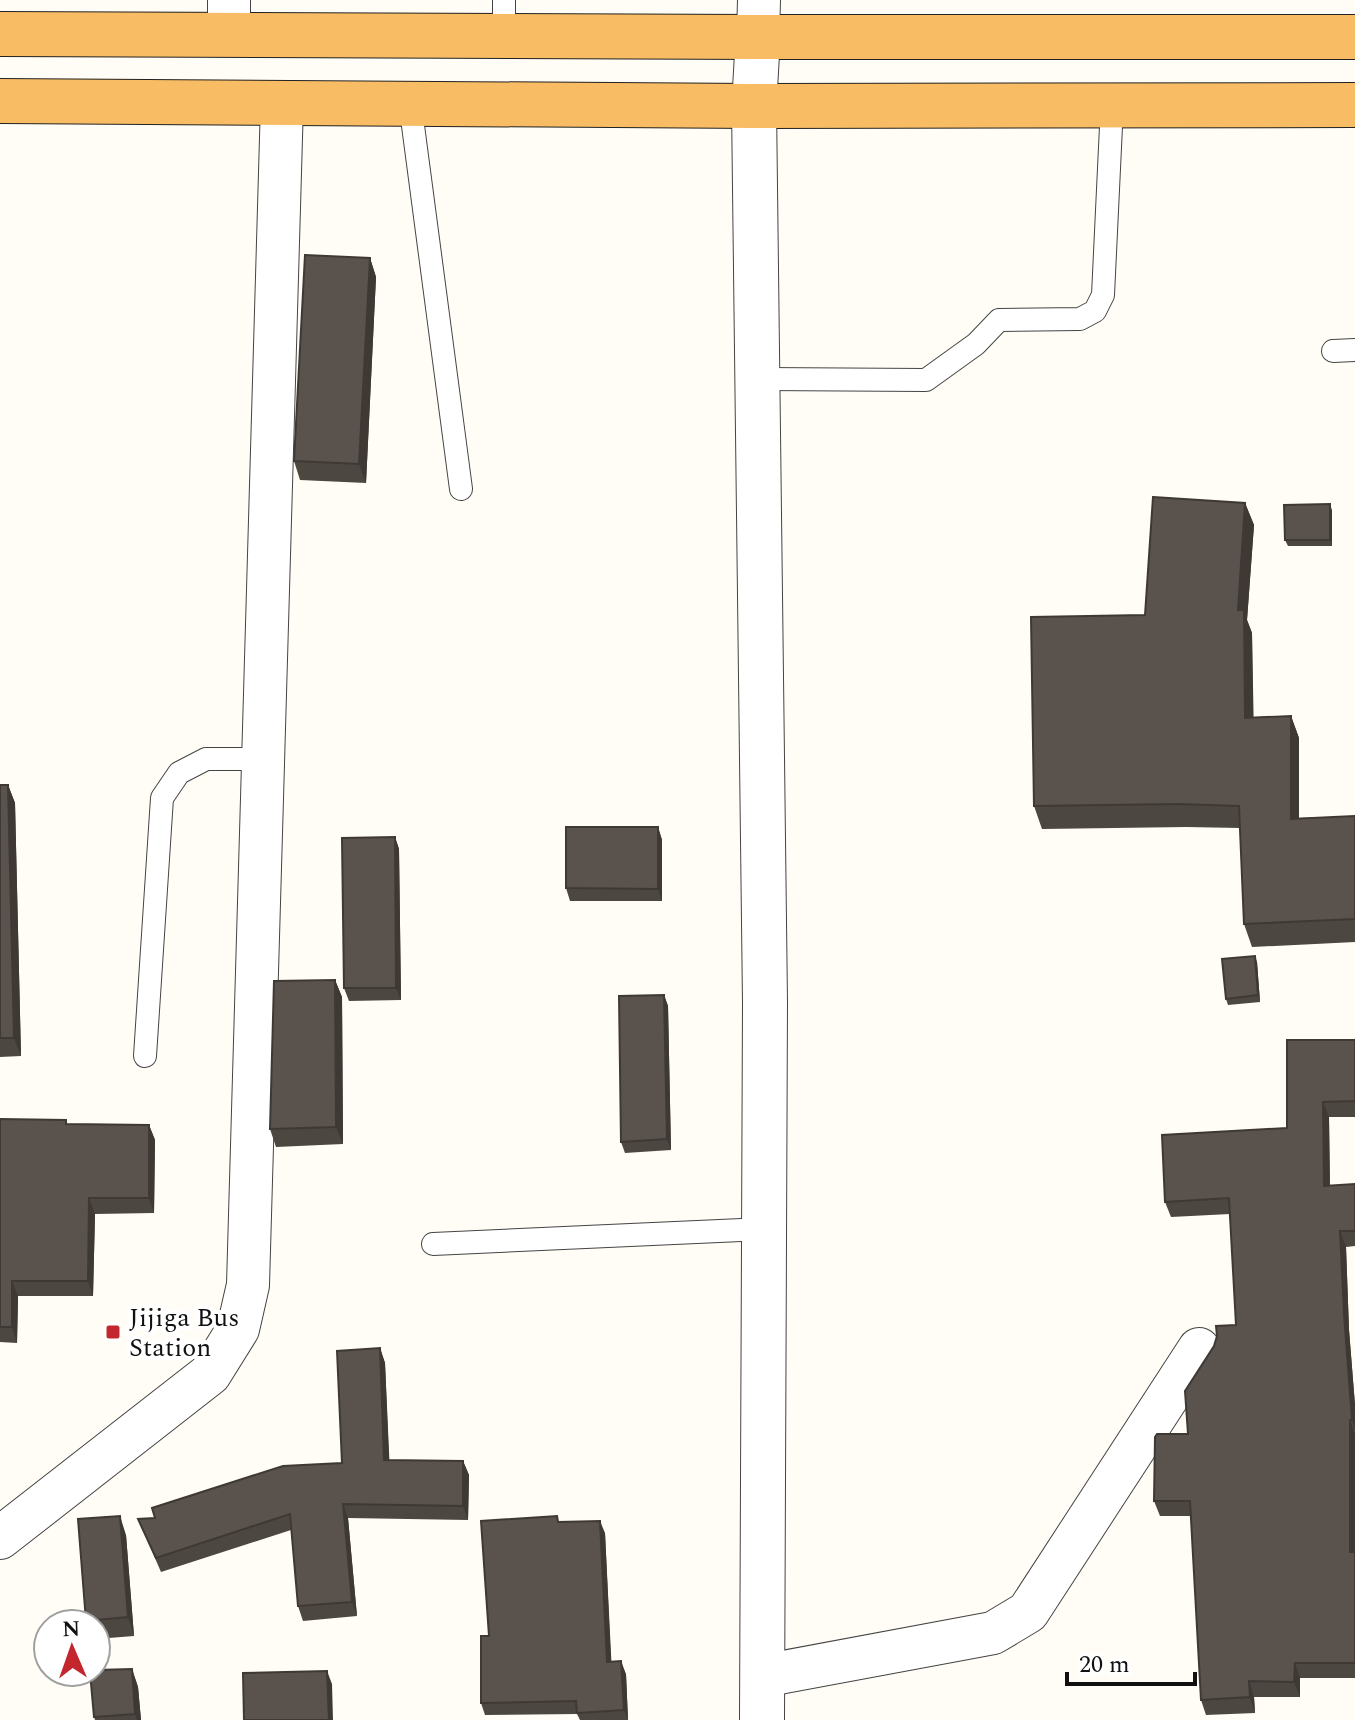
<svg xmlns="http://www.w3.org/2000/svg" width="1355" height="1720" font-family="Spectral,serif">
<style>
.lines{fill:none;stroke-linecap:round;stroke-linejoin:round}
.service-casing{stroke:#444;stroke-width:24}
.minor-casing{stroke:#444;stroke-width:44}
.tertiary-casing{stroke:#444;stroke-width:46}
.trunk-casing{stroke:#222;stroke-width:46}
.service{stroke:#fff;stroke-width:22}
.minor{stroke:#fff;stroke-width:42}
.tertiary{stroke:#fff;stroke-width:44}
.trunk{stroke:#f7bc64;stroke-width:44}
.wall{fill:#4d4742}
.shaded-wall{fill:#3f3936}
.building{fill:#5a524d;stroke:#3f3936;stroke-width:2}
.poi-dot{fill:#c4262e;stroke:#fff;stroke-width:3}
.labels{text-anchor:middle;stroke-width:8;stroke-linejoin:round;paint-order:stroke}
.poi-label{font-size:26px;fill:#111;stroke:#fff;text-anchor:start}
</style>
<rect width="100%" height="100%" fill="#fffdf5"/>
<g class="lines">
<g class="service-casing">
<path id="service" d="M 504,36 L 504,0
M 410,103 L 461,489
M 1333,351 L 1355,350
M 758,379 L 926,380 L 976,344 L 999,320 L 1080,319 L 1095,311 L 1103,295 L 1112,105
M 145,1056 L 162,798 L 179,773 L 206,759 L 263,759
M 433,1244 L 764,1229"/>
</g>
<g class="minor-casing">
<path id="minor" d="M 229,34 L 229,0
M 758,37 L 759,0
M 0,1538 L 210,1374 L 238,1329 L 248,1285 L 282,103
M 762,1676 L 993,1633 L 1028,1612 L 1199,1349"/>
</g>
<g class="tertiary-casing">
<path id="tertiary" d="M 758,37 L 754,106 L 765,1003 L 762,1720"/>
</g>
<g class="trunk-casing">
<path id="trunk" d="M 0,34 L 758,37 L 1355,37
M 0,101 L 754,106 L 1355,105"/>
</g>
<use href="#service" class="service"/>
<use href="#minor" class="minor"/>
<use href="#tertiary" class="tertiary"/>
<use href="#trunk" class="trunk"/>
</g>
<path class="wall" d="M 370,258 L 376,277 L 366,483 L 300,480 L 294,461 Z
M 1245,503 L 1254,525 L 1247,620 L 1252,633 L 1253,717 L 1291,716 L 1299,738 L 1299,818 L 1355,816 L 1355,942 L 1252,947 L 1244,924 L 1240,828 L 1186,827 L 1042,829 L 1034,806 Z
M 1330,504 L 1332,511 L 1332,546 L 1288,546 L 1285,540 Z
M 0,785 L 8,785 L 15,803 L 21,1056 L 0,1057 Z
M 658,827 L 662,840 L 662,901 L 570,901 L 566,888 Z
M 395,837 L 399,849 L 401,1000 L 349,1001 L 344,988 Z
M 1257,962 L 1260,1002 L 1228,1005 L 1226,999 Z
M 335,980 L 342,997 L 343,1144 L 276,1147 L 270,1129 Z
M 664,995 L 668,1006 L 671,1150 L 625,1153 L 621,1142 Z
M 1355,1040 L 1355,1117 L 1329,1117 L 1330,1186 L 1355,1184 L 1355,1246 L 1346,1247 L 1349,1330 L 1355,1405 L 1355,1678 L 1300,1678 L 1300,1697 L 1254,1697 L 1255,1713 L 1206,1715 L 1201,1700 L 1191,1516 L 1160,1516 L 1154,1501 L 1188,1434 L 1236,1325 L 1230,1214 L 1171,1217 L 1165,1202 L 1287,1128 Z
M 0,1119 L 67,1124 L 149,1125 L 155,1140 L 154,1213 L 95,1214 L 93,1296 L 18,1296 L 17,1343 L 0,1342 Z
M 380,1348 L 385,1363 L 389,1460 L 463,1461 L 469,1475 L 468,1520 L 348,1518 L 357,1616 L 303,1621 L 298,1606 L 291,1530 L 161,1572 L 138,1519 L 155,1518 L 342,1463 Z
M 560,1522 L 605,1533 L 611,1662 L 626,1674 L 628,1720 L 580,1720 L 577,1714 L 485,1715 L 481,1703 L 489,1636 Z
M 126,1535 L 134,1636 L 96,1639 L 96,1624 L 87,1624 L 86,1621 Z
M 132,1669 L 138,1687 L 141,1720 L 95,1720 L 94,1717 Z"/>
<path class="shaded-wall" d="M 370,258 L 376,277 L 366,483 L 359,464 Z
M 1245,503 L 1254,525 L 1247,620 L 1252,633 L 1254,740 L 1245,718 L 1238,610 Z
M 1330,504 L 1332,511 L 1332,546 L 1330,540 Z
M 1291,716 L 1299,738 L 1299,841 L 1291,819 Z
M 8,785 L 15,803 L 21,1056 L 14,1038 Z
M 658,827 L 662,840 L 662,901 L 658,889 Z
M 395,837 L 399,849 L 401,1000 L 396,988 Z
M 1255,956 L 1257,962 L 1260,1002 L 1258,995 Z
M 335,980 L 342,997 L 343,1144 L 336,1127 Z
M 664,995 L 668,1006 L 671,1150 L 667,1139 Z
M 1323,1102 L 1329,1117 L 1330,1201 L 1324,1186 Z
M 149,1125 L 155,1140 L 154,1213 L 149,1198 Z
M 89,1198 L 95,1214 L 93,1296 L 88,1281 Z
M 1340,1231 L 1346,1247 L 1349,1330 L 1355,1405 L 1355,1429 L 1352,1420 L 1344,1314 Z
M 12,1281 L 18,1296 L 17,1343 L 12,1327 Z
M 380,1348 L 385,1363 L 390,1474 L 384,1460 Z
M 1350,1420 L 1355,1434 L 1355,1564 L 1350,1552 Z
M 463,1461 L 469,1475 L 468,1520 L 463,1506 Z
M 343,1504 L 348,1518 L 357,1616 L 352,1602 Z
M 120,1516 L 126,1535 L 134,1636 L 128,1617 Z
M 600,1521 L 605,1533 L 612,1674 L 607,1662 Z
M 621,1661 L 626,1674 L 628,1720 L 624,1710 Z
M 1295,1663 L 1300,1678 L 1300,1697 L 1294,1682 Z
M 132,1669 L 138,1687 L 141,1720 L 137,1720 L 135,1714 Z
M 327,1671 L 332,1684 L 333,1720 L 329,1720 Z
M 1249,1681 L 1254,1697 L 1255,1713 L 1250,1697 Z"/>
<path class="building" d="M 305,255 L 370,258 L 359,464 L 294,461 Z
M 1153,497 L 1245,503 L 1238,610 L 1244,610 L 1245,718 L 1291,716 L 1291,819 L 1355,816 L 1355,919 L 1244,924 L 1239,806 L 1178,804 L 1034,806 L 1031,617 L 1145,615 Z
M 1330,504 L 1330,540 L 1285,540 L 1284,505 Z
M 0,785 L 8,785 L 14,1038 L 0,1038 Z
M 566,827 L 658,827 L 658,889 L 566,888 Z
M 395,837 L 396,988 L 344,988 L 342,838 Z
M 1255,956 L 1258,995 L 1226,999 L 1222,959 Z
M 335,980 L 336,1127 L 270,1129 L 274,981 Z
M 664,995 L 667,1139 L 621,1142 L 619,996 Z
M 1287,1040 L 1355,1040 L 1355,1101 L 1323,1102 L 1324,1186 L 1355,1184 L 1355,1231 L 1340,1231 L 1344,1314 L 1352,1420 L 1350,1420 L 1350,1552 L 1355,1552 L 1355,1663 L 1295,1663 L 1294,1682 L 1249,1681 L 1250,1697 L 1201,1700 L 1190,1501 L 1154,1501 L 1155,1437 L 1157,1434 L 1188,1434 L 1185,1391 L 1214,1346 L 1217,1336 L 1216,1326 L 1236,1325 L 1229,1198 L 1165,1202 L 1162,1135 L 1287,1128 Z
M 0,1119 L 66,1120 L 66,1124 L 149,1125 L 149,1198 L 89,1198 L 88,1281 L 12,1281 L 12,1327 L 0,1327 Z
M 380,1348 L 384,1460 L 463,1461 L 463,1506 L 343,1504 L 352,1602 L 298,1606 L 290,1514 L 156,1558 L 138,1519 L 155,1518 L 152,1508 L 283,1466 L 342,1463 L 337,1351 Z
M 120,1516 L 128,1617 L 86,1621 L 78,1519 Z
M 557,1516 L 558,1522 L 600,1521 L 607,1662 L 621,1661 L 624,1710 L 577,1713 L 576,1701 L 481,1703 L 481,1636 L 489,1636 L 481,1521 Z
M 132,1669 L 135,1714 L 94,1717 L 90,1672 L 96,1672 L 96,1670 Z
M 327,1671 L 329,1720 L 244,1720 L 243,1673 Z"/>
<rect class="poi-dot" x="105" y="1324" width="16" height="16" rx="4"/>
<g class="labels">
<g class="poi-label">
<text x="129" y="1326">Jijiga Bus<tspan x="129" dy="30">Station</tspan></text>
</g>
</g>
<g transform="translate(72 1648) rotate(358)"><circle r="38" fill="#ffffff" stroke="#a0a0a0" stroke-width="2"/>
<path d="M0-6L14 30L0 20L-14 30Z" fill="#c4262e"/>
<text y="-12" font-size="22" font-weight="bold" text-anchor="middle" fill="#111111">N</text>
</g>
<path d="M1067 1672v12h128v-12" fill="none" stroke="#111111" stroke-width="4"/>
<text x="1079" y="1672" font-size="24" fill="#111111" stroke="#ffffff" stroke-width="6" paint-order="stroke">20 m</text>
</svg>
